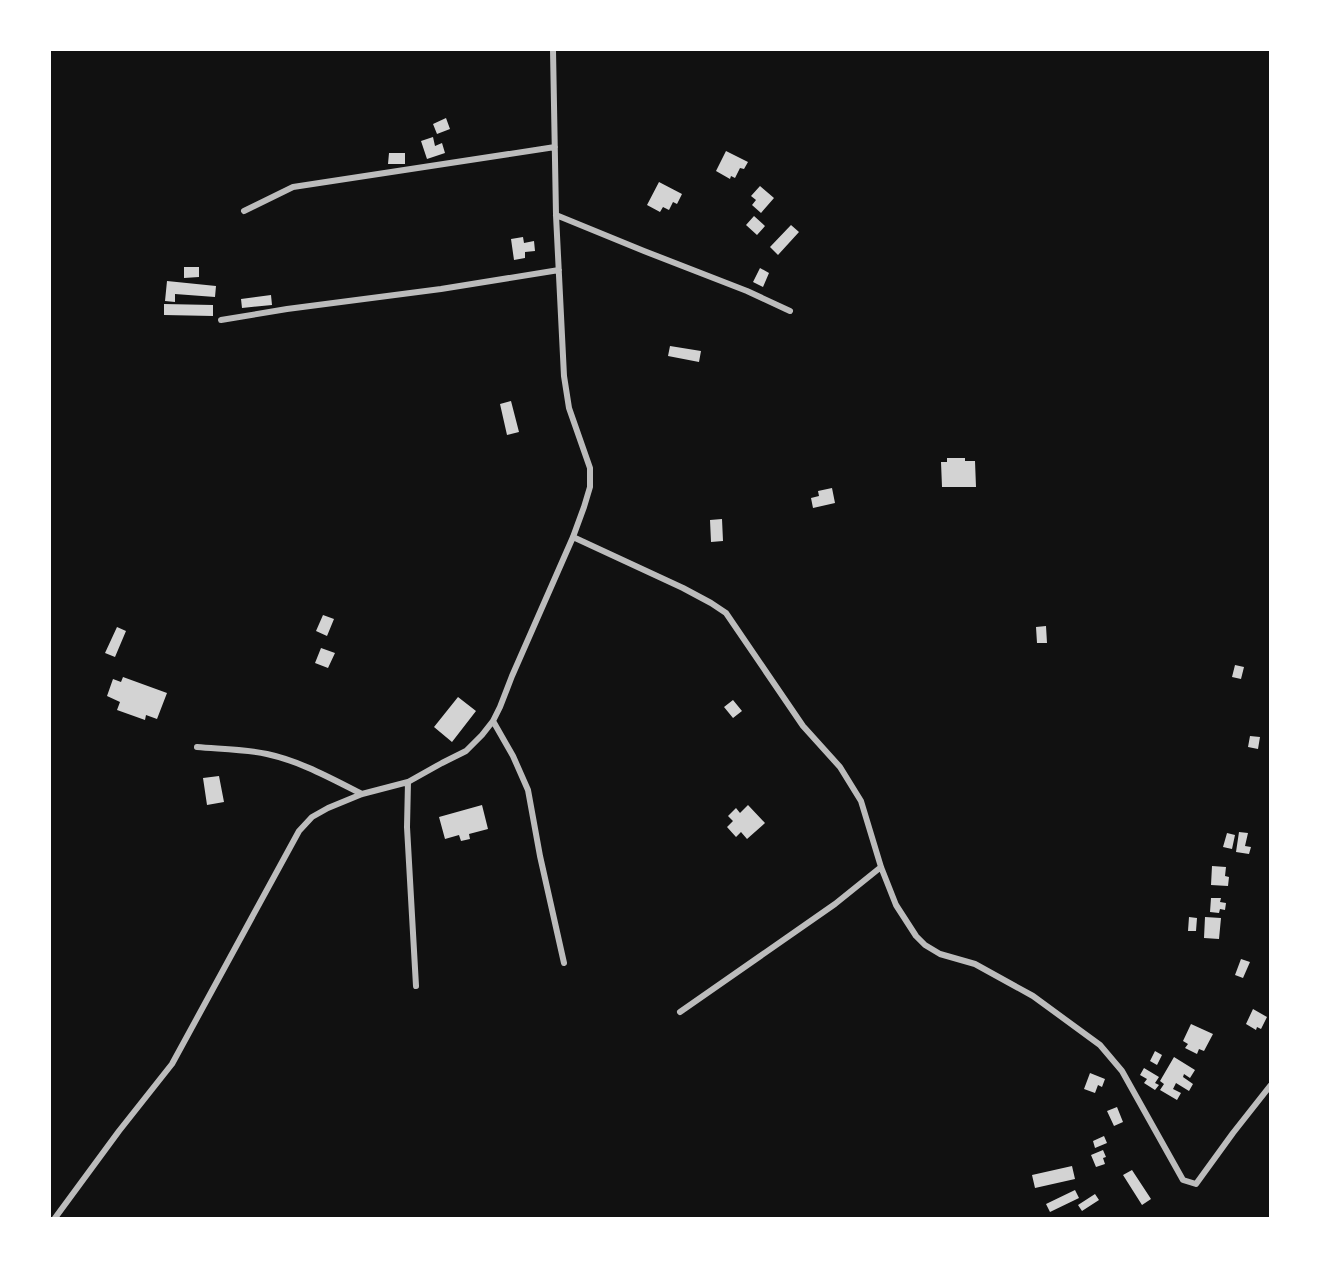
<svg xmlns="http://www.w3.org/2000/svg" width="1320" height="1268" font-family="Mulish,sans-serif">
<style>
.building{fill:#d3d3d3}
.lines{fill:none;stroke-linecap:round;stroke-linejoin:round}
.minor{stroke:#bcbcbc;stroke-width:6}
</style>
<rect width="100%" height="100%" fill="#111"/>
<path class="building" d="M 446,118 L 450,129 L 437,134 L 433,124 Z
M 433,137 L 435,146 L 442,143 L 445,153 L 427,159 L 421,141 Z
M 726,151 L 748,162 L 744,169 L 740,168 L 735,178 L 731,176 L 730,179 L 716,171 Z
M 389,153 L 405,153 L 405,164 L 388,164 Z
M 659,182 L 682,194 L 677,204 L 673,202 L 669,210 L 663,207 L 660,212 L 647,205 Z
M 760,186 L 774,198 L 761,213 L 752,205 L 756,200 L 751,196 Z
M 754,216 L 765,226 L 757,235 L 746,225 Z
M 791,225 L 799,232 L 778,255 L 770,247 Z
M 523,237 L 524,243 L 534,241 L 535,251 L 525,252 L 525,258 L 514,260 L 511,239 Z
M 184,267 L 199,267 L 199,277 L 184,278 Z
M 760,268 L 769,273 L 763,287 L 753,282 Z
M 167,281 L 216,286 L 215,297 L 175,294 L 175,302 L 165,301 Z
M 271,295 L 272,305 L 242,308 L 241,299 Z
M 164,304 L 213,305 L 213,316 L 164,315 Z
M 670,346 L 701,351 L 699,362 L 668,356 Z
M 511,401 L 519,432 L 507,435 L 500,404 Z
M 947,458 L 965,458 L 965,461 L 975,461 L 976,487 L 942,487 L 941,462 L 947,462 Z
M 832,488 L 835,503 L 813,508 L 811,498 L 819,496 L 818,491 Z
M 722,519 L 723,541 L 711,542 L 710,520 Z
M 323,615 L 334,619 L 327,636 L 316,631 Z
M 1046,626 L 1047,643 L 1037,643 L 1036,627 Z
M 117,627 L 126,631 L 115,657 L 105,653 Z
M 321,648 L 335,653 L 328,668 L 315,663 Z
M 1235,665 L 1244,667 L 1241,679 L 1232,677 Z
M 123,677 L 167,693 L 157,719 L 146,715 L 145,720 L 117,710 L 120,702 L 107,696 L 113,679 L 121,682 Z
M 458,697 L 476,711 L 452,742 L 434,727 Z
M 733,700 L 742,711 L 733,718 L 724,707 Z
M 1250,736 L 1260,737 L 1258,749 L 1248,747 Z
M 219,776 L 224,802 L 207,805 L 203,778 Z
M 482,805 L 488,829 L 469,834 L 470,839 L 461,841 L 459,835 L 445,839 L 439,817 Z
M 748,805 L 765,823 L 747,839 L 741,832 L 736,837 L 727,827 L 733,821 L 728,816 L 736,808 L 740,813 Z
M 1239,832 L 1248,833 L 1245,846 L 1251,847 L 1249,854 L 1236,852 Z
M 1227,833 L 1235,835 L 1232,849 L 1223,847 Z
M 1212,866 L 1226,867 L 1225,876 L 1229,877 L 1228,886 L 1211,885 Z
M 1211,898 L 1221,898 L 1220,902 L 1226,903 L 1225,910 L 1220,909 L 1219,913 L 1210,912 Z
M 1189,917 L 1197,918 L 1196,931 L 1188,931 Z
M 1205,917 L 1221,918 L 1219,939 L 1204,938 Z
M 1241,959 L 1250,962 L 1243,978 L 1235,975 Z
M 1253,1009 L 1267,1017 L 1261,1029 L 1257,1027 L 1256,1030 L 1246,1024 Z
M 1191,1024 L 1213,1034 L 1204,1051 L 1199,1049 L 1197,1054 L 1185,1048 L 1188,1044 L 1183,1041 Z
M 1155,1051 L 1162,1055 L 1157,1065 L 1150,1061 Z
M 1174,1057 L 1195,1070 L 1190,1078 L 1184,1074 L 1183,1077 L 1193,1084 L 1189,1091 L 1176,1083 L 1173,1089 L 1181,1093 L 1177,1100 L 1160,1090 L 1164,1084 L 1160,1081 Z
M 1144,1068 L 1159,1077 L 1155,1083 L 1159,1085 L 1155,1090 L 1144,1083 L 1147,1079 L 1140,1075 Z
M 1090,1073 L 1105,1079 L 1102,1087 L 1098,1085 L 1095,1093 L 1084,1089 Z
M 1117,1107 L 1123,1122 L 1114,1126 L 1107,1111 Z
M 1104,1136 L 1107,1143 L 1095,1148 L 1093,1141 Z
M 1103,1150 L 1106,1157 L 1103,1158 L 1105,1164 L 1096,1167 L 1091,1155 Z
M 1072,1166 L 1075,1179 L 1035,1188 L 1032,1175 Z
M 1132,1170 L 1151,1199 L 1142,1205 L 1123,1175 Z
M 1075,1190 L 1079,1198 L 1050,1212 L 1046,1204 Z
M 1095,1194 L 1099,1200 L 1082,1211 L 1078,1205 Z"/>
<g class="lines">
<path class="minor" d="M 244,211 L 293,187 L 555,147
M 556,215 L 644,251 L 747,291 L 790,311
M 221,320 L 287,309 L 441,289 L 559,270
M 573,537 L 683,588 L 711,603 L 726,613 L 803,726 L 840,767 L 861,801 L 881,867 L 896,905 L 916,936 L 925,945 L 940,954 L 975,964 L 1033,996 L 1100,1045 L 1122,1071 L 1183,1180 L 1196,1184 L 1233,1133 L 1270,1086
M 493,721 L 513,756 L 528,790 L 540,856 L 564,963
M 197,747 C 220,749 245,749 267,754 C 300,761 332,779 362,794
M 408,782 L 407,827 L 416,986
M 680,1012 L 835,904 L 881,867
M 55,1218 L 119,1131 L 172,1064 L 299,831 L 312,817 L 328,808 L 362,794 L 408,782 L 442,763 L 466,751 L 482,735 L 493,721 L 500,707 L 512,676 L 573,537 L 584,507 L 590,487 L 590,468 L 569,408 L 564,376 L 556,215 L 553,50"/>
</g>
<rect width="1320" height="1268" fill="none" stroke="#ffffff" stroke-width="102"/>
</svg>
